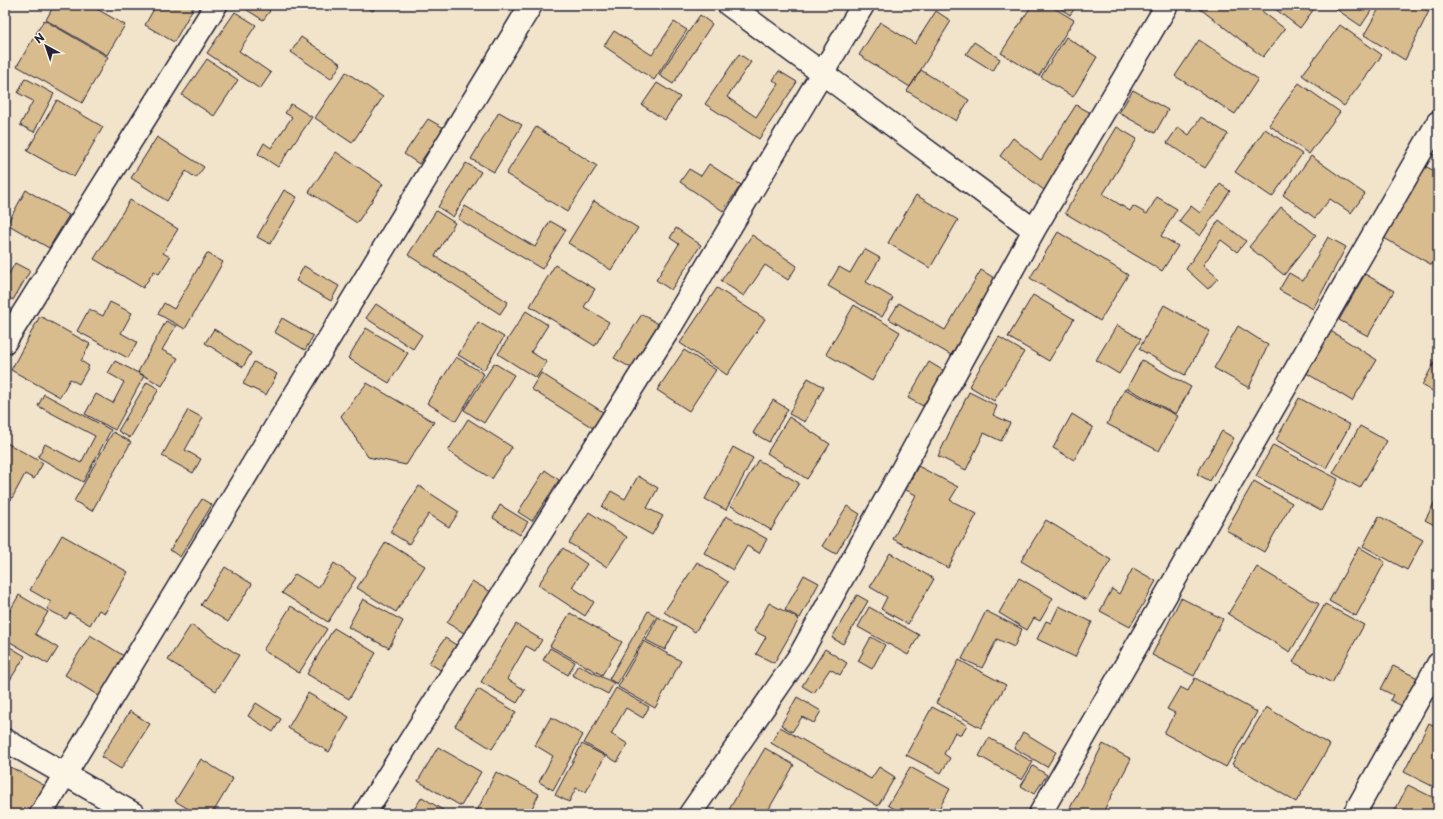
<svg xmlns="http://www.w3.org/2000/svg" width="1443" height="819" font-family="'Playpen Sans',sans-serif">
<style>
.building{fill:#d9bc8d;stroke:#22223b}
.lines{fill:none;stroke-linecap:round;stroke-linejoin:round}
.minor-casing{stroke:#22223b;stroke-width:25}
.minor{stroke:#fcf5e5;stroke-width:22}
</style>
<rect width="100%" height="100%" fill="#f2e4cb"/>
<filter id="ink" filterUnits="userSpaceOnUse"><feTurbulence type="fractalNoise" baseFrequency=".025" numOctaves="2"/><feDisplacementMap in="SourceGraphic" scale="8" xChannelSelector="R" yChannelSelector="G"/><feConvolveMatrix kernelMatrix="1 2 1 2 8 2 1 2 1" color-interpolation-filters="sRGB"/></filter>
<g filter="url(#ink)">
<path class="building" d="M 54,5 L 90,5 L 125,25 L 107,55 L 46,20 Z
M 156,5 L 195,5 L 174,42 L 145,25 Z
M 239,5 L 262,5 L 270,11 L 263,20 Z
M 361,5 L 376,5 L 373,11 Z
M 1032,5 L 1049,5 L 1074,20 L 1039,76 L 1001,53 Z
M 1055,5 L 1077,5 L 1070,15 Z
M 1195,5 L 1254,5 L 1285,29 L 1263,57 Z
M 1270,5 L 1309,5 L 1314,9 L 1300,28 Z
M 1330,5 L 1375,5 L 1361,26 Z
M 1381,5 L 1417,5 L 1429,11 L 1405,60 L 1364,35 Z
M 936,11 L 951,21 L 910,87 L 859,55 L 880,22 L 915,44 Z
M 235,12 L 256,25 L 239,51 L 271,73 L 260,89 L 207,53 Z
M 700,15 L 712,24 L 673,84 L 659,75 Z
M 44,20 L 108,57 L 82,103 L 17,66 Z
M 674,22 L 687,30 L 654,80 L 604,46 L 614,31 L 652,55 Z
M 1340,25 L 1382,55 L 1344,106 L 1302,75 Z
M 301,37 L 341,64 L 331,79 L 291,52 Z
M 1066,37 L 1097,57 L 1073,97 L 1041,77 Z
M 1199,40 L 1258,79 L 1235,114 L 1175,76 Z
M 974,42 L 1000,59 L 993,71 L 966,54 Z
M 739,54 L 751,62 L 727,97 L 756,117 L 778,84 L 773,80 L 779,71 L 797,82 L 759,139 L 705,104 Z
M 207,59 L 238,80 L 214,116 L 182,95 Z
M 921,70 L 969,100 L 956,121 L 907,91 Z
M 346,72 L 383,97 L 352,143 L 315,118 Z
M 25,78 L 54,94 L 34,132 L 20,125 L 33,101 L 18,93 Z
M 657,83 L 680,97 L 665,120 L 642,105 Z
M 1299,83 L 1340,112 L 1309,154 L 1269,125 Z
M 1133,90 L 1168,110 L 1155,133 L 1119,113 Z
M 57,100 L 103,127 L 74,177 L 27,151 Z
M 291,104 L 312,117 L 278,167 L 258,154 L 264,143 L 271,148 L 292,117 L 285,113 Z
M 1076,105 L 1093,114 L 1045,191 L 1000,156 L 1013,138 L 1041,160 Z
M 499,112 L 522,125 L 494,172 L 471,159 Z
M 1201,117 L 1228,134 L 1205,168 L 1167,143 L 1178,127 L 1189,135 Z
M 428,119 L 444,128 L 419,164 L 404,154 Z
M 536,127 L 597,166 L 567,212 L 506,174 Z
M 1117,127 L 1137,139 L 1103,194 L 1130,211 L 1133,206 L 1147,214 L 1157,197 L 1177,209 L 1161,236 L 1178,246 L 1162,271 L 1065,213 Z
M 1265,129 L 1302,154 L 1272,197 L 1235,172 Z
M 157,137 L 204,167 L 196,178 L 186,171 L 167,201 L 131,178 Z
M 336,152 L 383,184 L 357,223 L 309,192 Z
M 1311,156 L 1365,194 L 1351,213 L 1330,199 L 1315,218 L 1283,195 Z
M 466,163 L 481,172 L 453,217 L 438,207 Z
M 709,164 L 741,185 L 723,211 L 680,182 L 689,169 L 701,176 Z
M 1423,165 L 1438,173 L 1438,254 L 1432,265 L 1384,238 Z
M 1220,184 L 1230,191 L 1200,236 L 1179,221 L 1191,206 L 1200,213 Z
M 26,190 L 69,215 L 49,248 L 7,224 Z
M 284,190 L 297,197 L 270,244 L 257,237 Z
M 916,195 L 958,220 L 930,268 L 888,243 Z
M 130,200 L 178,229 L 163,253 L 170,257 L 159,274 L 154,271 L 143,288 L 94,259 Z
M 594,201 L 638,228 L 611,270 L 568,243 Z
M 465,206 L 535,247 L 550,221 L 566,230 L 542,269 L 458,219 Z
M 1281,207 L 1316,235 L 1284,275 L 1249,247 Z
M 436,211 L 455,223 L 435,256 L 508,302 L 500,314 L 408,255 Z
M 1219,220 L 1246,241 L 1237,252 L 1221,240 L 1203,265 L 1218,278 L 1208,289 L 1186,269 Z
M 676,228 L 701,245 L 671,290 L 656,280 L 679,244 L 670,238 Z
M 1058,232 L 1128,275 L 1100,321 L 1030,278 Z
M 752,235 L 797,266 L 788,280 L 765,265 L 744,296 L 721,281 Z
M 1328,237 L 1346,247 L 1313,309 L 1279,290 L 1289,273 L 1303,281 Z
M 864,249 L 880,258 L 866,282 L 893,298 L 882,317 L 828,286 L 839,267 L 850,273 Z
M 207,253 L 223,262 L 185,329 L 158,314 L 164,303 L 174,309 Z
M 15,263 L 30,271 L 13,300 L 5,295 L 5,281 Z
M 555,265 L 595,289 L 584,307 L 609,322 L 595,346 L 530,306 Z
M 304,266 L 339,286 L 331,301 L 296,281 Z
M 981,270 L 996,279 L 951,355 L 889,319 L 899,303 L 945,330 Z
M 1365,274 L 1394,291 L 1368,336 L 1339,320 Z
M 717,288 L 765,319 L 727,375 L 680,343 Z
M 1033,295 L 1074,319 L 1049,361 L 1008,337 Z
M 110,302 L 132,313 L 121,333 L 137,342 L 128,358 L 77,331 L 89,309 L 103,316 Z
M 376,304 L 422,335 L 413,349 L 366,318 Z
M 854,305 L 900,332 L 872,381 L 826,354 Z
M 1164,305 L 1210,331 L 1185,375 L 1139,349 Z
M 526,311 L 548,325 L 531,352 L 547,362 L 536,378 L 498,354 Z
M 642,314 L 660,325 L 633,369 L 614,358 Z
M 40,316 L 90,344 L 81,361 L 89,366 L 79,384 L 70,379 L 60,397 L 11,370 Z
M 282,318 L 313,336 L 305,350 L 274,332 Z
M 166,321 L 176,326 L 162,350 L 178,358 L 162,386 L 138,372 Z
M 478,322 L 504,337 L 484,370 L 458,355 Z
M 1117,325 L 1141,339 L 1119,374 L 1096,360 Z
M 1238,326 L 1268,345 L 1249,388 L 1214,368 Z
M 366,328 L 408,353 L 389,383 L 348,358 Z
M 214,329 L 251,353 L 243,367 L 205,343 Z
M 1329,330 L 1377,360 L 1352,401 L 1303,371 Z
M 999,337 L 1024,352 L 994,401 L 969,386 Z
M 684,350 L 716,370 L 689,411 L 657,390 Z
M 1438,356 L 1438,394 L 1422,385 Z
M 456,357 L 484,374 L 456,421 L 427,403 Z
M 1142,360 L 1191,387 L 1176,414 L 1127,388 Z
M 115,361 L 144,376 L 115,430 L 85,414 L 96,394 L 113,403 L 124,382 L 108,373 Z
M 254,362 L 277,374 L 266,395 L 243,384 Z
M 929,362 L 944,371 L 923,406 L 908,398 Z
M 494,363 L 514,375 L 484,423 L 464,410 Z
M 541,373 L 603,412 L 593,428 L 531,389 Z
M 808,378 L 824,387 L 805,422 L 789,414 Z
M 147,382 L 159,389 L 130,438 L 118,431 Z
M 367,383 L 434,422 L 406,465 L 368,457 L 341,416 Z
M 1125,389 L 1178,416 L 1159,451 L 1107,424 Z
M 969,392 L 997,406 L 993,415 L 1010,423 L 1001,441 L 984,433 L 966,470 L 938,456 Z
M 44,394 L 111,430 L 83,482 L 38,457 L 45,444 L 81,463 L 95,436 L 38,406 Z
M 1299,398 L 1350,425 L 1326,468 L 1276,440 Z
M 773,400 L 788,409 L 769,442 L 753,433 Z
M 188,410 L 203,418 L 185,450 L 201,459 L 193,473 L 162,456 Z
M 1072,414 L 1093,427 L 1074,460 L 1053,448 Z
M 789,417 L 830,444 L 807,479 L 767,453 Z
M 468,419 L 512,447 L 492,479 L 448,451 Z
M 1360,426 L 1387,441 L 1360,488 L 1333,473 Z
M 1222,431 L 1234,438 L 1210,481 L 1197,474 Z
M 113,432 L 131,442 L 92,511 L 74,501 Z
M 5,442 L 43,463 L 34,479 L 25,474 L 11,500 L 5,497 Z
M 1273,445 L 1338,479 L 1321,511 L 1256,476 Z
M 733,447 L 753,458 L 726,510 L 705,499 Z
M 758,460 L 799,483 L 771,530 L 731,506 Z
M 918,466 L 958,487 L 950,500 L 977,514 L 948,568 L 893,539 L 916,495 L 906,490 Z
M 545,470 L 559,480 L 532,521 L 518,512 Z
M 638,476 L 658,488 L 647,508 L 663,516 L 652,535 L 602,507 L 611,491 L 625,499 Z
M 1254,481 L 1292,503 L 1264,552 L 1226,530 Z
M 419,486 L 459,512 L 449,527 L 429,514 L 409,544 L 390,532 Z
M 1438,496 L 1438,527 L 1425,520 Z
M 202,499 L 212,505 L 180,557 L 170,550 Z
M 500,505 L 528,522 L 520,535 L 493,518 Z
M 847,506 L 860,514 L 836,554 L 822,546 Z
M 589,512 L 627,537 L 607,567 L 569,543 Z
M 726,516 L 767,539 L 759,553 L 747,546 L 733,570 L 704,553 Z
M 1379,516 L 1423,540 L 1407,570 L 1363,546 Z
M 1046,520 L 1111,560 L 1086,600 L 1021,561 Z
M 62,535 L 128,572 L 105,613 L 99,610 L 90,625 L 70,613 L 66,619 L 47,609 L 51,602 L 30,590 Z
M 386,542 L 425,566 L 396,612 L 357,588 Z
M 1359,547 L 1385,562 L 1356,616 L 1329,601 Z
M 563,548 L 587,564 L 572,587 L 594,602 L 585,616 L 538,585 Z
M 890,553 L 934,579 L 908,624 L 881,609 L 887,597 L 870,587 Z
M 697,562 L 728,582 L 695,632 L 664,612 Z
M 334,563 L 356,578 L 328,622 L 282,593 L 295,574 L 318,588 Z
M 225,567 L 252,584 L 228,622 L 201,605 Z
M 1257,567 L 1319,604 L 1290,652 L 1228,614 Z
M 1133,568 L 1156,581 L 1130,627 L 1100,611 L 1112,589 L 1119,594 Z
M 804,575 L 819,583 L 800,618 L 785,610 Z
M 1019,578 L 1053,598 L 1040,621 L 1034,618 L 1027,630 L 999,613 Z
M 472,581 L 491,592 L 466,634 L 447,623 Z
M 19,595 L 48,612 L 35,634 L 58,648 L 48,664 L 5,639 L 5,619 Z
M 857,595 L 868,601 L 843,644 L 832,638 Z
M 1181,598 L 1223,619 L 1194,676 L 1152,655 Z
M 363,599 L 403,621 L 389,648 L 348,627 Z
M 769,603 L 799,619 L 774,663 L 756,654 L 766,637 L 754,631 Z
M 1325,604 L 1364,625 L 1332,683 L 1293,662 Z
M 291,606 L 327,629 L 299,673 L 263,650 Z
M 1059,606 L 1092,622 L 1075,657 L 1037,639 L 1046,621 L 1051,623 Z
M 869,607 L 919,635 L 908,655 L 858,627 Z
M 648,611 L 657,616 L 617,684 L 609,679 Z
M 986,611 L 1022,629 L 1014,647 L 997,639 L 982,668 L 962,659 Z
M 570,613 L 622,642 L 602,675 L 550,646 Z
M 658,617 L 677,627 L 665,650 L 646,640 Z
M 516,624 L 542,640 L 535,651 L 526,646 L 507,679 L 525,690 L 517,703 L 481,682 Z
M 191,625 L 239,655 L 216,691 L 168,660 Z
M 334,628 L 376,653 L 349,699 L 307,674 Z
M 90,635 L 124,656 L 99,696 L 65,675 Z
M 871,637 L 885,645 L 872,669 L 858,661 Z
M 445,638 L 458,646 L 442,671 L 429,663 Z
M 644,641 L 681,661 L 655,708 L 618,687 Z
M 5,644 L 25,656 L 5,688 Z
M 550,648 L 575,662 L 568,675 L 543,660 Z
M 825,649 L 847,663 L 840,675 L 830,669 L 814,693 L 802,686 Z
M 959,660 L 1006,685 L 981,728 L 936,703 Z
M 578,665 L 614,683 L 608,694 L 572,675 Z
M 1393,666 L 1420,679 L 1406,708 L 1390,700 L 1393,695 L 1381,689 Z
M 1195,678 L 1257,712 L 1226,767 L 1164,733 L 1175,713 L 1167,709 L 1180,687 L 1188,691 Z
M 616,688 L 649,707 L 643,718 L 626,708 L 611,734 L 628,744 L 617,762 L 584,743 Z
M 478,689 L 516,712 L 492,749 L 455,726 Z
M 308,693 L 349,717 L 329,752 L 288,728 Z
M 797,697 L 821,711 L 814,723 L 802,717 L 792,732 L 781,725 Z
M 256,703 L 281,719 L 273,732 L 248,716 Z
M 932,707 L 967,725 L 961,735 L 955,732 L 944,754 L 950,758 L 941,773 L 906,755 Z
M 1266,707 L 1330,745 L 1296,802 L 1232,764 Z
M 130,711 L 150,724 L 121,769 L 101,757 Z
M 551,717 L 583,735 L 553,790 L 539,782 L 553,756 L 535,745 Z
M 1429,723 L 1438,728 L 1438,789 L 1404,772 Z
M 780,727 L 871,779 L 879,767 L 895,777 L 878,806 L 771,743 Z
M 1023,732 L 1056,752 L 1047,767 L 1014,748 Z
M 989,738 L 1033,762 L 1022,780 L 979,756 Z
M 582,744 L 605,756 L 586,792 L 576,788 L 569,802 L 555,795 Z
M 1103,744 L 1131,759 L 1102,814 L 1067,814 Z
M 438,747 L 481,772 L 461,806 L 418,781 Z
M 765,748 L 794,765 L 766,814 L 728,814 L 727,813 Z
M 201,759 L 233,779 L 212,814 L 197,814 L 175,801 Z
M 5,764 L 49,788 L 35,814 L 5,814 Z
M 1033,766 L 1047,775 L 1034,794 L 1021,786 Z
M 910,767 L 950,789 L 936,814 L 903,814 L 888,805 Z
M 496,772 L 539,794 L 529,814 L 479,814 L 476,813 Z
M 1408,785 L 1438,800 L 1438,814 L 1393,814 Z
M 422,797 L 449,814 L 411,814 Z"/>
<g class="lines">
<g class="minor-casing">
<path id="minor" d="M 729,5 L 822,73 L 1034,230
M 5,342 L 216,5
M 5,740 L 134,814
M 41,814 L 531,5
M 364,814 L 671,326 L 863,5
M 690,814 L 800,655 L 1034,230 L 1167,5
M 1040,814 L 1438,122
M 1354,814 L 1438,664"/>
</g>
<use href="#minor" class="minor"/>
</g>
</g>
<rect width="1443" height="819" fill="none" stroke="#fcf5e5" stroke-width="20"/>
<rect x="10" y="10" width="1423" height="799" fill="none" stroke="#22223b" stroke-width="1.5" filter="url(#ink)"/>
<g transform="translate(46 46) rotate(320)" stroke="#fcf5e5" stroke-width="3" paint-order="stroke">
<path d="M0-3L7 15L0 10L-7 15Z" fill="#22223b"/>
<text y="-6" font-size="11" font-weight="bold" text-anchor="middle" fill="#22223b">N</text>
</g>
</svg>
